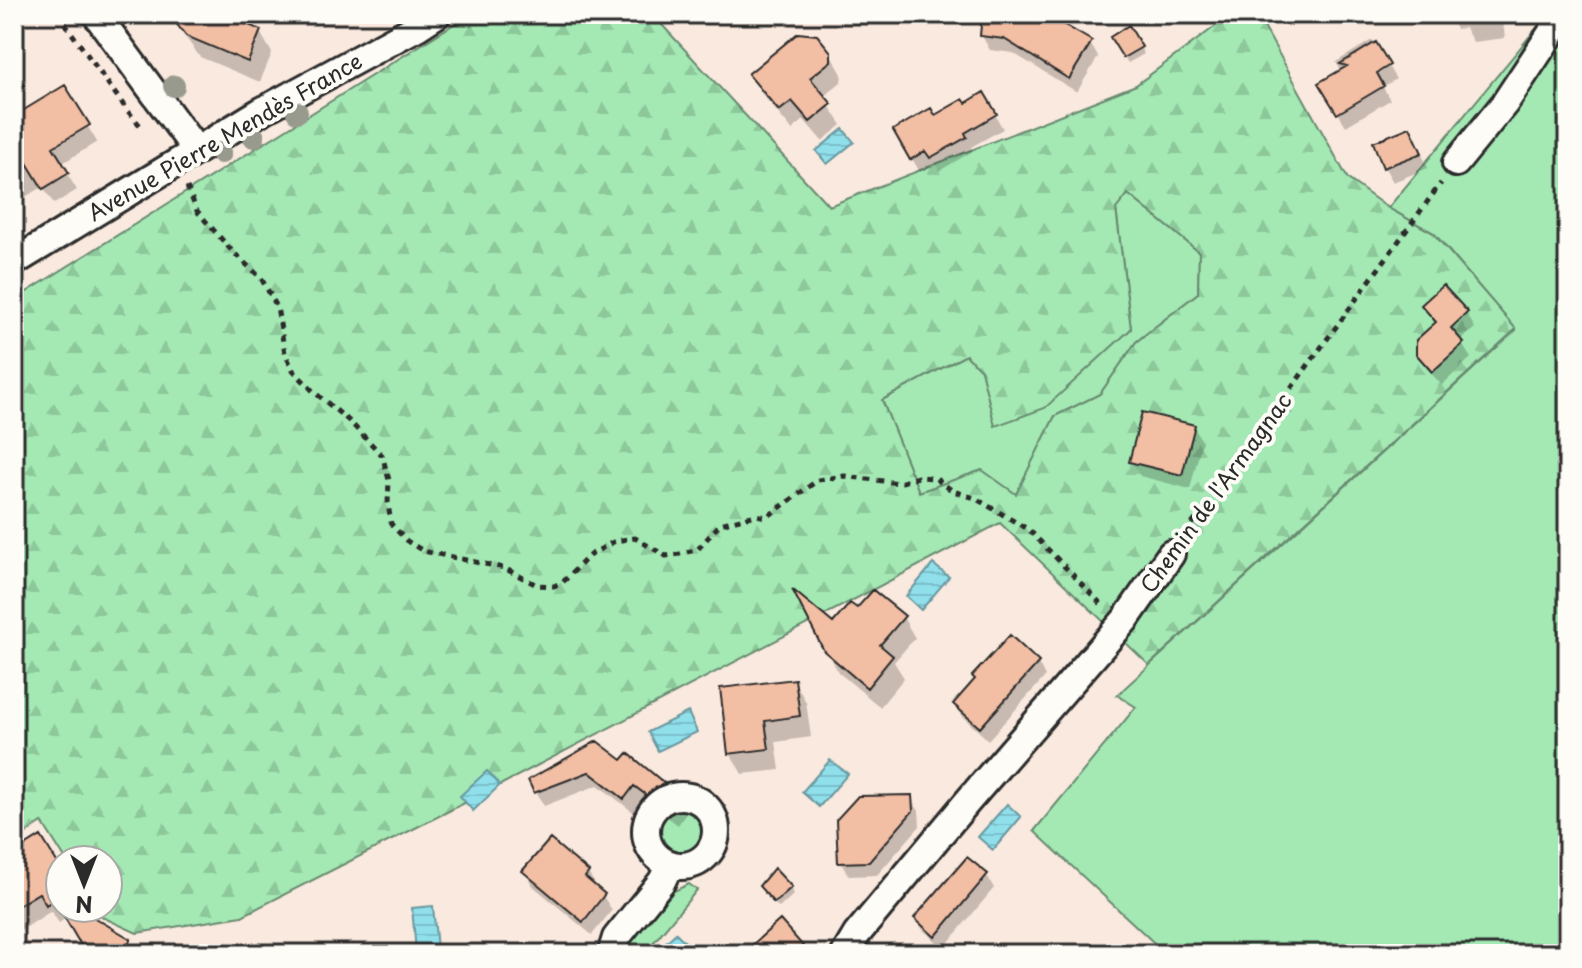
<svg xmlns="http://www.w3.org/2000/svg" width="1582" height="968" font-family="'Playpen Sans',sans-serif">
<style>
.grass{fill:#a4e9b4;stroke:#688a70;stroke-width:2}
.forest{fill:url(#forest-firs);stroke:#688a70;stroke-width:2;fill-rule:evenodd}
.water{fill:url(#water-rules);stroke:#68989f;stroke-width:2}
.shadow{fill:#0003}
.building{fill:#f2bea4;stroke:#2b2b2b;stroke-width:2}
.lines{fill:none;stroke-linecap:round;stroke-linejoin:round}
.street-casing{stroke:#2b2b2b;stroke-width:32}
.path{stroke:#2b2b2b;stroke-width:5;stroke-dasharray:6 6;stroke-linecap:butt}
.street{stroke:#fdfcf7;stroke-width:26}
.tree{fill:#999a8e}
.labels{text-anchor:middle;stroke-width:8;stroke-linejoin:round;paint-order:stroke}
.street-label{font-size:22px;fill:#2b2b2b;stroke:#fdfcf7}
</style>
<defs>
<pattern id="forest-firs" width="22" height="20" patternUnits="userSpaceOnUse" patternTransform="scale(2)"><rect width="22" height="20" fill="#a4e9b4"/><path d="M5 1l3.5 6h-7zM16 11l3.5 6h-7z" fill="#8dc89b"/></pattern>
<pattern id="water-rules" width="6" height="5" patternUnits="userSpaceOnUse" patternTransform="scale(2)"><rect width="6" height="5" fill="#90e0ec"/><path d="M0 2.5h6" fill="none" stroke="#7cc0cb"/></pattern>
</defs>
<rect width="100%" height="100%" fill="#fae9de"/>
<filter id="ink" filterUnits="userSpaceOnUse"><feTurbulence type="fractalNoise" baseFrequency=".0125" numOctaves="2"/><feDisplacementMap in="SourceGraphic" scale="16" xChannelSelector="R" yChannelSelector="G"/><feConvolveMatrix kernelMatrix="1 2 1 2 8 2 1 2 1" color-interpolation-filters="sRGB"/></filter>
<g filter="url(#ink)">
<path class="grass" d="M 1548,14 L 1568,14 L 1568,954 L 1166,954 L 1034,831 L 1136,707 L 1117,695 L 1516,330 L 1434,233 L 1388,208 Z
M 1128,194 L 1199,252 L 1198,293 L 1136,342 L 1100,394 L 1055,416 L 1016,495 L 982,470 L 919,492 L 882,400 L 966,355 L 981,370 L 995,425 L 1131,329 L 1116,208 Z
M656 832a26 26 0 1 1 52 0a26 26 0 1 1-52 0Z
M 689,884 L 697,890 L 644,954 L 627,954 L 626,947 L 674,891 Z"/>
<path class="forest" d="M 470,14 L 652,14 L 829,206 L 1136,85 L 1232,14 L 1257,14 L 1348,179 L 1388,208 L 1433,233 L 1516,329 L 1149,665 L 1000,523 L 500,785 L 242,916 L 137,933 L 102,917 L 96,908 L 108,908 L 108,860 L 66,860 L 42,822 L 14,842 L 14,300 ZM 1128,194 L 1199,252 L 1198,293 L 1136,342 L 1100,394 L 1055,416 L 1016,494 L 982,470 L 919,492 L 882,400 L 966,355 L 981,370 L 995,426 L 1045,408 L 1131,329 L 1116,209 Z"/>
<path class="water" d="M 843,129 L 854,142 L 827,164 L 816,151 Z
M 933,564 L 949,577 L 921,610 L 906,596 Z
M 688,712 L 697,732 L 658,751 L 648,732 Z
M 830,760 L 848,774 L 819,807 L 802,792 Z
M 487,771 L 500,785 L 473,811 L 460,796 Z
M 1007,804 L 1021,817 L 993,850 L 978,837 Z
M 433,906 L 437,949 L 416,951 L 412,908 Z
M 676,933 L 697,954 L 674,954 L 664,944 Z"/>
<path class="shadow" d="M 168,14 L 217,14 L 260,32 L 272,53 L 260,82 L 200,57 Z
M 984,14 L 1029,14 L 1090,43 L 1098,57 L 1077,92 L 1013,53 L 990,50 L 982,36 Z
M 1447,14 L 1502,14 L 1505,38 L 1473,42 L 1465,28 L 1456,29 Z
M 1129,28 L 1144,54 L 1128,63 L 1113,38 Z
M 1372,40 L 1396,79 L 1383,87 L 1390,100 L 1346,126 L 1321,84 L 1341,71 L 1336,62 Z
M 830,53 L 842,74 L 841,82 L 823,97 L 842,125 L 822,141 L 804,120 L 792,130 L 762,94 L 751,74 Z
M 64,87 L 97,142 L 61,164 L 77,190 L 54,204 L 43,187 L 14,203 L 14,147 L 18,145 L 14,139 L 14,118 Z
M 984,95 L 1003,129 L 971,147 L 973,151 L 939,171 L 935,163 L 920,172 L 895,130 L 965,106 Z
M 1375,143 L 1417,143 L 1428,168 L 1393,182 L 1385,168 Z
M 1443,287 L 1467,314 L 1475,328 L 1460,341 L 1471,358 L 1442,385 L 1427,369 L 1418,354 L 1436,325 L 1423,306 Z
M 1193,426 L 1202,441 L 1190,489 L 1140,476 L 1132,462 Z
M 858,611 L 903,617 L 915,638 L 894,662 L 904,678 L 880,707 L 838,672 L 826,650 L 833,625 Z
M 1038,663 L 1045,677 L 988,740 L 963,717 L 955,704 Z
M 794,681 L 806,702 L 811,737 L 776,742 L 780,770 L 742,774 L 730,753 Z
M 597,744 L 679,798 L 687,812 L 678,825 L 643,799 L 633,812 L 598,785 L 544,806 L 536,792 Z
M 910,797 L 919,811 L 920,826 L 877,875 L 849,876 L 840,862 Z
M 14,855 L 60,872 L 60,908 L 82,908 L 86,915 L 129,941 L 137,954 L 84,954 L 86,951 L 66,918 L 59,923 L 51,911 L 14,935 Z
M 968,860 L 987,876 L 994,888 L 943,949 L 951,954 L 931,954 L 938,943 L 923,930 L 916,918 Z
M 525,872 L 588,873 L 612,910 L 592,935 L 533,886 Z
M 790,888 L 794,894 L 779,908 L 765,893 Z
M 481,947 L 487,954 L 474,954 Z"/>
<path class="building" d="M 169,14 L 222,14 L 261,30 L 248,62 L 186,36 Z
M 982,14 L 1046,14 L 1092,41 L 1069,79 L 1004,39 L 980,36 Z
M 1129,25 L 1142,47 L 1123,58 L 1110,37 Z
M 798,33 L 817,35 L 831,52 L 831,61 L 810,78 L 832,104 L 810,122 L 792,101 L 779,111 L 748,74 Z
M 1376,42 L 1390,65 L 1377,73 L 1384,86 L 1337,114 L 1318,83 L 1347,66 L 1340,64 Z
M 65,85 L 90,125 L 53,147 L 69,173 L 43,189 L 14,142 L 14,116 Z
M 984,92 L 997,114 L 965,133 L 967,137 L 930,158 L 925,151 L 910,160 L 893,130 L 931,108 L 935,115 L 963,99 L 966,103 Z
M 1410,127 L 1422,153 L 1383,168 L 1373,142 Z
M 1443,285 L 1468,312 L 1451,328 L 1464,343 L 1432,372 L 1416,354 L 1416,340 L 1436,322 L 1421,305 Z
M 1142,412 L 1195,425 L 1182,475 L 1129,462 Z
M 792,589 L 833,623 L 850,603 L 857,608 L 873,590 L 905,616 L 880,645 L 893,656 L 867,688 L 824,651 Z
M 1010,635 L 1039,662 L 980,728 L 953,704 L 975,679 L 972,676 Z
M 795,679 L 800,716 L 765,721 L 769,749 L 728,754 L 720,688 Z
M 597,741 L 622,760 L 628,753 L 681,797 L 669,812 L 634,786 L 624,799 L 589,772 L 534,793 L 528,780 Z
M 912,795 L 913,811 L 869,862 L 838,863 L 836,820 L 858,796 Z
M 41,836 L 60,867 L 60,895 L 46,905 L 39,893 L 14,908 L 14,853 Z
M 550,839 L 589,872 L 585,877 L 605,894 L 583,922 L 522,871 Z
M 967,857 L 988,874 L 935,937 L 914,918 Z
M 774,868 L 792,887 L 774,903 L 759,886 Z
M 59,908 L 84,908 L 88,914 L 131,939 L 121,954 L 86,954 Z
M 780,920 L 810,954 L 742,954 Z"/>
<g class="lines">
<g class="street-casing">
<path id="street" d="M 96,14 L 196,150
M 1456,163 L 1505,103 L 1564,14
M 14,262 L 260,112 L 417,27 L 437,14
M646 831a35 35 0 1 1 70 0a35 35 0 1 1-70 0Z
M 611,954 L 616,938 L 662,881 L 670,864
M 845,954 L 857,934 L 968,801 L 1125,620 L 1171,554"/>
</g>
<path class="path" d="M 58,14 L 127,110 L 143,129
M 187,187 L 197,211 L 232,251 L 261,278 L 277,307 L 285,353 L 293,370 L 313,391 L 349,421 L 382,455 L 389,480 L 388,503 L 391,524 L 407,541 L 423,551 L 504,568 L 537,585 L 554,586 L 563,582 L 590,555 L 615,541 L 635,538 L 666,556 L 680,554 L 698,549 L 720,524 L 756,515 L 767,517 L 818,480 L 844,476 L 899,483 L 918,477 L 935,478 L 953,491 L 975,498 L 1029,530 L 1104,607
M 1185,534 L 1441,183"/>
<use href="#street" class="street"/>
</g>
<g class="tree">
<circle cx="174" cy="86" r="11"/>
<circle cx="297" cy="112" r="11"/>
<circle cx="254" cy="137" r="11"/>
<circle cx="221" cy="153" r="11"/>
</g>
</g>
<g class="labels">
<g class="street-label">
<text transform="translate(225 137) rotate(-30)" y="8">Avenue Pierre Mendès France</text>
<text transform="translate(1216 493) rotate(-54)" y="8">Chemin de l'Armagnac</text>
</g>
</g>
<rect width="1582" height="968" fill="none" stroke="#fdfcf7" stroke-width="48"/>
<rect x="24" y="24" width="1534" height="920" fill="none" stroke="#2b2b2b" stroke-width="3" filter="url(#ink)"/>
<g transform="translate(84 884) rotate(180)"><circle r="38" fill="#fdfcf7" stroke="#a9a8a5" stroke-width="2"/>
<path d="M0-6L14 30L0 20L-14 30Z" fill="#2b2b2b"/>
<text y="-12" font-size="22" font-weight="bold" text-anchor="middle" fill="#2b2b2b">N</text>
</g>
</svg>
